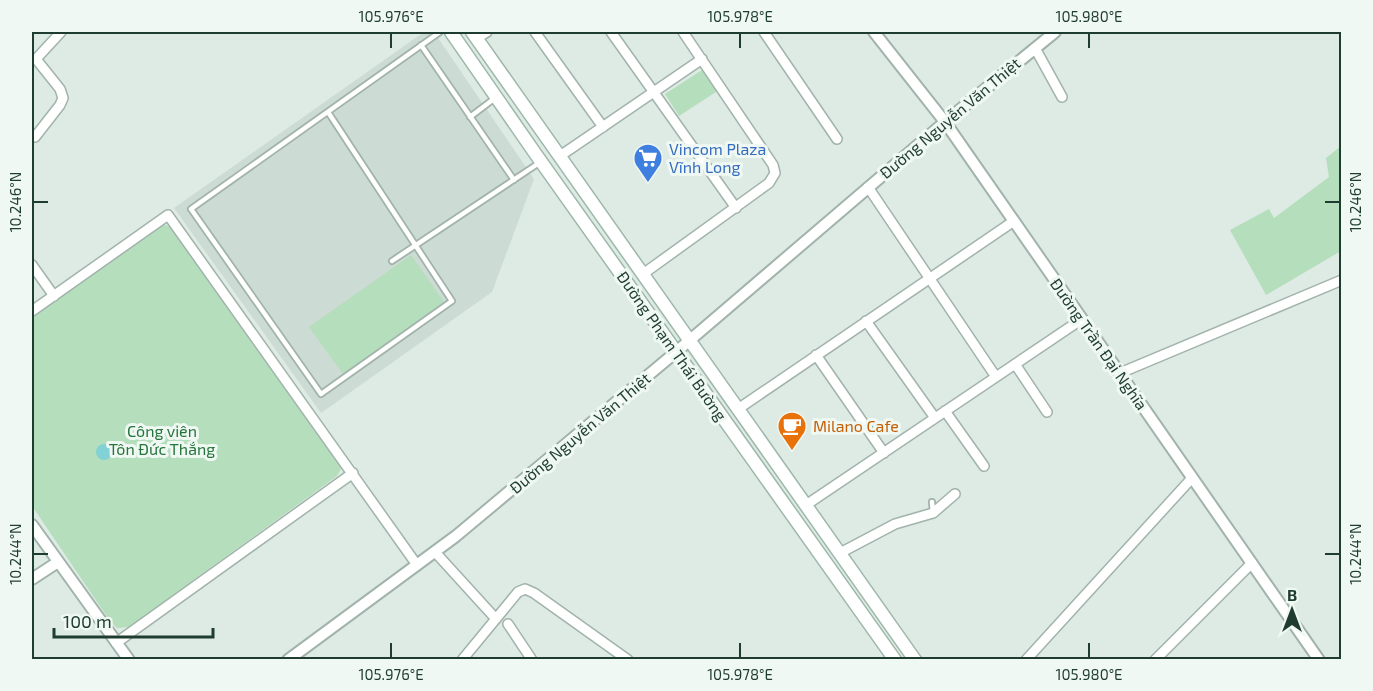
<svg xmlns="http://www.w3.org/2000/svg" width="1373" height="691" font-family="'Exo 2',sans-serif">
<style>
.built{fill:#ccdbd3}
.green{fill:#b5debc}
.water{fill:#82d1d5}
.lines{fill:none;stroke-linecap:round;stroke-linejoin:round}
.service-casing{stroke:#a1b3ab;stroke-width:8}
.minor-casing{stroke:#a1b3ab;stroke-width:12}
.tertiary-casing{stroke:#a1b3ab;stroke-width:14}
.secondary-casing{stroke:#9db8ab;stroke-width:15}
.service{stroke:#fff;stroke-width:4.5}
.minor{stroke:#fff;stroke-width:9}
.tertiary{stroke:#fff;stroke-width:10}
.secondary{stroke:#fff;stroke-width:12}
.ticks{fill:none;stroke:#1f3c31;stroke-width:2}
.labels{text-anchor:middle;stroke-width:6;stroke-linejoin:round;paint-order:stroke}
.street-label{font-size:16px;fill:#1f3c31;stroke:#eff8f2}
.shop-label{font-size:16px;fill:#366cbe;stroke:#eff8f2;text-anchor:start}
.food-label{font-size:16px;fill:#c56008;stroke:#eff8f2;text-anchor:start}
.park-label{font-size:16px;fill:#26753c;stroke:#eff8f2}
.neatline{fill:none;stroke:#1f3c31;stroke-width:2}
.ticks-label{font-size:15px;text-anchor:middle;fill:#1f3c31}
</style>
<rect width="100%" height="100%" fill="#deebe4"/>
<path class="built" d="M 424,32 L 434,32 L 534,179 L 492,292 L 321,413 L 174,208 Z"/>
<path class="green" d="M 705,68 L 719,90 L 679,116 L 665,94 Z
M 1341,146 L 1341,251 L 1266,295 L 1230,230 L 1269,209 L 1274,218 L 1329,177 L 1326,158 Z
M 162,224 L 169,226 L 340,462 L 341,469 L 337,476 L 129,627 L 117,628 L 110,621 L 32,506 L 32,318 Z
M 411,255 L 444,302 L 343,374 L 309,327 Z"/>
<path class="water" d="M96 452a8 8 0 1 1 16 0a8 8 0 1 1-16 0Z"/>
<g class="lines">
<g class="service-casing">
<path id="service" d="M 421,45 L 514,180
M 328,112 L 452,301 L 321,394 L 191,209 L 440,32
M 470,117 L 495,98
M 392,261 L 539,163
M 932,502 L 933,513"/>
</g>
<g class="minor-casing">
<path id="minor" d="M 535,32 L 603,127
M 611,32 L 736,208
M 764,32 L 837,139
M 477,38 L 487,32
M 1035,48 L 1062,97
M 32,59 L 36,59 L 61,32
M 35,137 L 60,105 L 63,98 L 60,89 L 36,59
M 560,156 L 702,59
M 868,187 L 996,377
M 32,265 L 54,296
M 643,274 L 769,183 L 775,173 L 773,165 L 683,32
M 32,311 L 168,215 L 417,565
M 866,321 L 935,418
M 816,355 L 884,453
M 1015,364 L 1047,412
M 1120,373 L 1342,280
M 738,409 L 1014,221
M 945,411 L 984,466
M 806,505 L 1082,319
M 435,552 L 496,619
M 840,553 L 895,524 L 933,513 L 955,494
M 508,624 L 532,660
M 116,643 L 353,473
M 462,660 L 518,592 L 525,589 L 534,593 L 628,660
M 1026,660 L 1192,478
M 1155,660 L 1252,563"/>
</g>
<g class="tertiary-casing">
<path id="tertiary" d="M 874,32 L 945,122 L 1319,660
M 32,525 L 129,660
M 32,579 L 58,562
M 288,660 L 456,536 L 676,352 L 945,122 L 1055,32"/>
</g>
<g class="secondary-casing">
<path id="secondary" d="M 451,32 L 537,156 L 895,660
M 472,32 L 915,660"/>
</g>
<use href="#service" class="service"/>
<use href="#minor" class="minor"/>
<use href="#tertiary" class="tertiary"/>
<use href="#secondary" class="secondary"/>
</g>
<path class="ticks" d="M 391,33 L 391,48M 740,33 L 740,48M 1089,33 L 1089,48M 33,202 L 48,202M 1325,202 L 1340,202M 33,554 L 48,554M 1325,554 L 1340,554M 391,643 L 391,658M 740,643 L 740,658M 1089,643 L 1089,658"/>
<defs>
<g id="supermarket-pin" transform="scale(1.5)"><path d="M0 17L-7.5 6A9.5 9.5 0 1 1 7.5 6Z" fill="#3f7fe0" stroke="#eff8f2"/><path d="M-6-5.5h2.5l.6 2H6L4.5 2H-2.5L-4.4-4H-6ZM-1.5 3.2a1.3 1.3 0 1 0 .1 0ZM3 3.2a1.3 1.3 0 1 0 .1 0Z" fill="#fff"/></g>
<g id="cafe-pin" transform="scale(1.5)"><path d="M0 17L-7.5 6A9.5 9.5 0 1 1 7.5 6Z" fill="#e8710a" stroke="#eff8f2"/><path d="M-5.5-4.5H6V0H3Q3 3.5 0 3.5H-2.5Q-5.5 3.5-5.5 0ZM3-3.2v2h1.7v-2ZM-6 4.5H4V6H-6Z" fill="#fff"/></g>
</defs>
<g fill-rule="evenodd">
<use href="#supermarket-pin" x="648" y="158"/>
<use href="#cafe-pin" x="792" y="426"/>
</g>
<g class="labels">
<g class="street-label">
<text transform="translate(950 118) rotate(-40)" y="6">Đường Nguyễn Văn Thiệt</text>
<text transform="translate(1099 344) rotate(55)" y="6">Đường Trần Đại Nghĩa</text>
<text transform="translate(672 346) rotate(55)" y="6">Đường Phạm Thái Bường</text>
<text transform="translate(580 433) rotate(-40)" y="6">Đường Nguyễn Văn Thiệt</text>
</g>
<g class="shop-label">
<text x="669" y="155">Vincom Plaza<tspan x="669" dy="18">Vĩnh Long</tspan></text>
</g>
<g class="food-label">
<text x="813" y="432">Milano Cafe</text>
</g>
<g class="park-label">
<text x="162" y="437">Công viên<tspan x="162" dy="18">Tôn Đức Thắng</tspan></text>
</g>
</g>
<rect width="1373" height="691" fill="none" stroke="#eff8f2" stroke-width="66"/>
<g transform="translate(1292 610)" stroke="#eff8f2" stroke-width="4.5" paint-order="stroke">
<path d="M0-4.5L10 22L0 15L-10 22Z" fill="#1f3c31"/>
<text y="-9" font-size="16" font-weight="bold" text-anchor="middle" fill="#1f3c31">B</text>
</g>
<path d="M54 628v9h159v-9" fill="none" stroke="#1f3c31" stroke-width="3"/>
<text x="63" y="628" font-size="18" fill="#1f3c31" stroke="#eff8f2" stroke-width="4.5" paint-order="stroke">100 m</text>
<rect x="33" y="33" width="1307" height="625" class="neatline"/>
<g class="ticks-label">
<text x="391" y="22">105.976°E</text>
<text x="740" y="22">105.978°E</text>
<text x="1089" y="22">105.980°E</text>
<text transform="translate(16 202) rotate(-90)" y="5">10.246°N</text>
<text transform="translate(1356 202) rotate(-90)" y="5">10.246°N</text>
<text transform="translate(16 554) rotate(-90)" y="5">10.244°N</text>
<text transform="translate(1356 554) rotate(-90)" y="5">10.244°N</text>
<text x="391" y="680">105.976°E</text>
<text x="740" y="680">105.978°E</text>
<text x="1089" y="680">105.980°E</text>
</g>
</svg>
